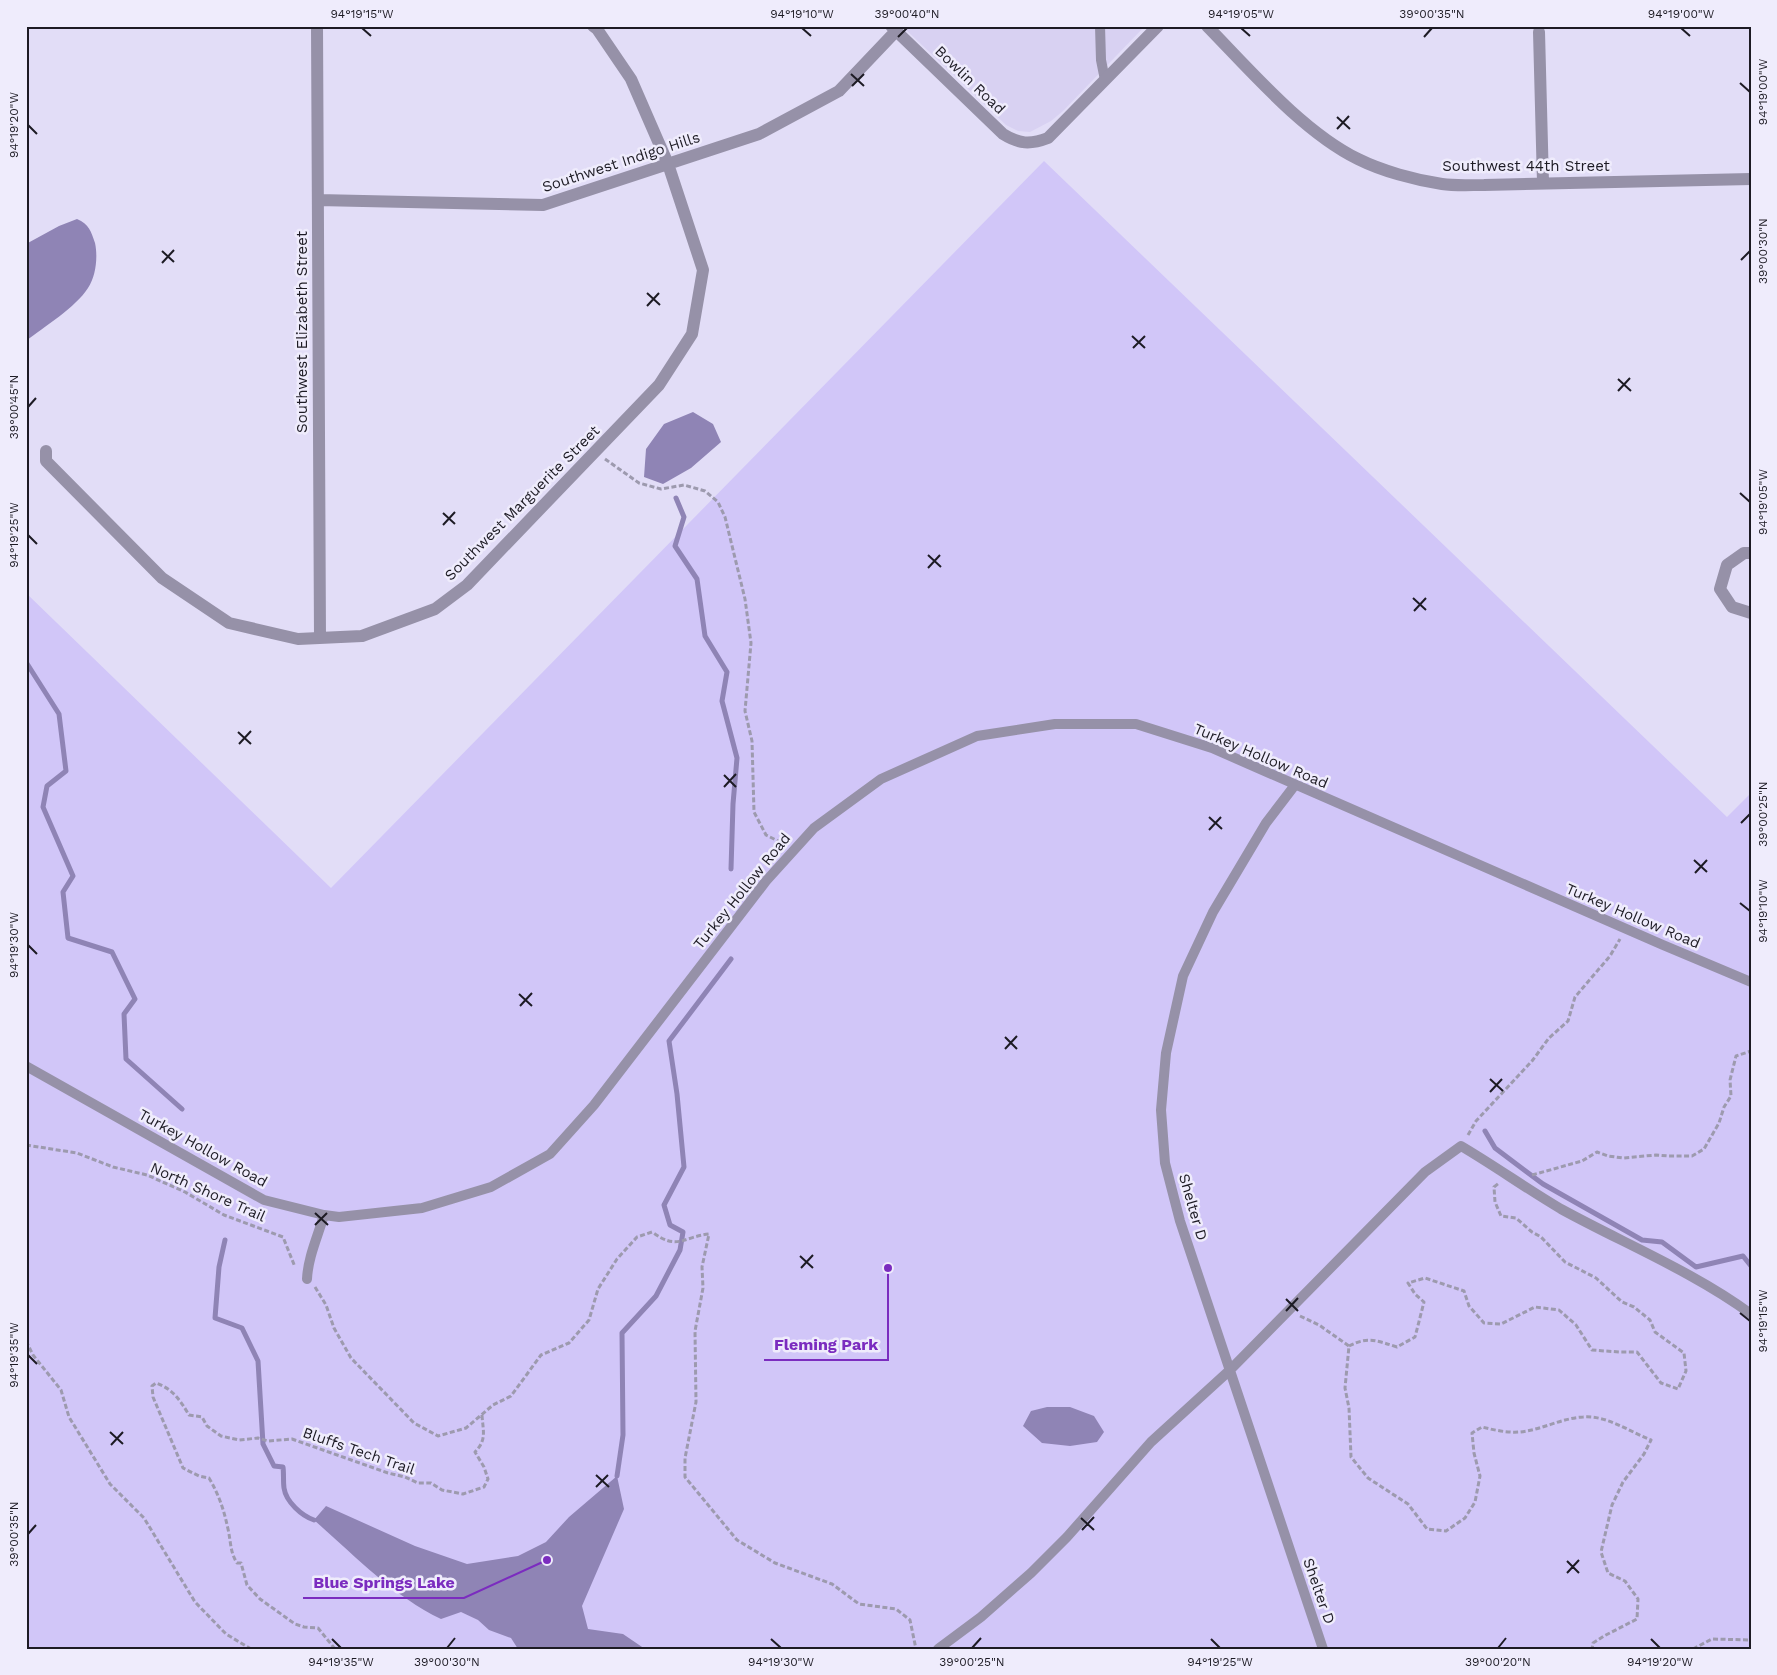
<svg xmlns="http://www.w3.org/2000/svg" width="1777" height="1675" font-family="'Work Sans',sans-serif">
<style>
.built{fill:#d8d1f2}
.green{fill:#d1c6f8}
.water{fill:#8f84b5}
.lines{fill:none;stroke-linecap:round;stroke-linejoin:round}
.stream{stroke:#8f84b5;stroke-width:5}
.path{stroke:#9d9aae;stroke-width:3;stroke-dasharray:5 2.5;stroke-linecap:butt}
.service{stroke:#9691a8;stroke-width:10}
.minor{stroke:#9691a8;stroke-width:12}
.ticks{fill:none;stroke:#1d1b24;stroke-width:2}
.labels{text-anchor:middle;stroke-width:5;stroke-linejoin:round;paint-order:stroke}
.street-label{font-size:15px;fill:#1d1b24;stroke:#efecfc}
.leader{fill:none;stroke:#7b2cbf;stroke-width:2}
.callout-dot{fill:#7b2cbf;stroke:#efecfc;stroke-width:2}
.callout-label{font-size:16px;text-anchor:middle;font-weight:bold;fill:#7b2cbf;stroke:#efecfc;stroke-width:5;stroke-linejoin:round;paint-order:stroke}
.neatline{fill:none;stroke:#1d1b24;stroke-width:2}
.ticks-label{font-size:12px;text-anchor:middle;fill:#1d1b24}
</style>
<rect width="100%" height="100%" fill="#e2ddf7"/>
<path class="built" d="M 902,26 L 1145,26 L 1063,111 L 1051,121 L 1030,132 L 1018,131 L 1006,125 Z"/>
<path class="green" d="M 1044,161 L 1727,817 L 1751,793 L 1751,1649 L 26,1649 L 26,593 L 331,888 Z"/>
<path class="water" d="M 77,219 C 89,224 91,231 95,243 C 98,257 96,276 88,288 C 76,307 44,327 26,341 L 26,244 L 59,226 Z
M 693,412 L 713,424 L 721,442 L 691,468 L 663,484 L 644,477 L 646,449 L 664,424 Z
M 1047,1407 L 1070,1407 L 1094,1416 L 1104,1432 L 1097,1442 L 1070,1446 L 1042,1443 L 1023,1426 L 1031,1411 Z
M 617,1476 L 624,1509 L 582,1606 L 588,1629 L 623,1634 L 645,1649 L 518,1649 L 511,1638 L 489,1630 L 478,1620 L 461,1612 L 441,1619 C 393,1596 354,1555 314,1520 L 326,1506 L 415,1546 L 467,1564 L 518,1556 L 546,1542 L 569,1517 Z"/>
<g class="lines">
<path class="stream" d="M 676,498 L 684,517 L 675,546 L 697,579 L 705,636 L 727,672 L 722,701 L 737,758 L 733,804 L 731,869
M 26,662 L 59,714 L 66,771 L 47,786 L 43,807 L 73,876 L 63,892 L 68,938 L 112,952 L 135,999 L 124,1014 L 126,1059 L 182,1109
M 1485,1131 L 1495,1148 L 1543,1184 L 1642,1240 L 1662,1242 L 1696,1267 L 1743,1256 L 1751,1266
M 225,1240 L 219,1267 L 215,1318 L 242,1328 L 258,1361 L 263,1444 L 274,1466 L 283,1467 C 284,1474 283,1481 284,1488 C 286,1502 302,1516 314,1520
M 617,1476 L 623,1435 L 622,1333 L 656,1296 L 680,1250 L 683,1232 L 670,1225 L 664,1205 L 684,1167 L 677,1094 L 669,1041 L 731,959"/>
<path class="path" d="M 605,459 L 639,483 L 661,489 L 684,485 L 705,491 L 718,502 L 725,517 L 745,599 L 751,643 L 745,711 L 752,741 L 754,812 L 766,835 L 784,844
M 1468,1135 L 1476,1121 L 1532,1061 L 1549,1038 L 1568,1021 L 1575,997 L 1610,956 L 1620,939
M 26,1145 L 77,1153 L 113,1167 L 147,1175 L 185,1192 L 224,1215 L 283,1237 L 295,1267
M 1532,1175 L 1582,1161 L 1597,1152 L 1608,1156 L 1623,1158 L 1656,1155 L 1669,1156 L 1692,1156 L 1704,1149 L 1719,1123 L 1724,1107 L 1731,1096 L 1730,1080 L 1736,1056 L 1751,1051
M 315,1287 L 326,1305 L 334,1328 L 351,1358 L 414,1423 L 438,1436 L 466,1428 L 493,1405 L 511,1396 L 541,1355 L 569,1343 L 589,1320 L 598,1289 L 617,1259 L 637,1237 L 652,1232 C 678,1251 682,1237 709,1234 L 702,1267 L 703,1288 L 695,1331 L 696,1402 L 685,1458 L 685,1477 L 737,1540 L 775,1563 L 832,1584 L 859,1604 L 896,1609 L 910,1620 L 916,1649
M 1300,1316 L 1319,1325 L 1349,1346 L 1345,1388 L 1349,1408 L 1351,1457 L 1368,1478 L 1408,1504 L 1427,1529 L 1446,1531 L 1465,1518 L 1475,1502 L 1480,1476 L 1474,1453 L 1472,1433 L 1482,1427 C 1494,1430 1507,1433 1520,1432 C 1541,1430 1562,1418 1583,1417 C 1607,1415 1630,1432 1651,1440 L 1644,1454 L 1623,1482 L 1612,1505 L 1601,1552 L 1608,1573 L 1625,1581 L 1638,1599 L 1637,1619 L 1604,1636 L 1593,1643 L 1592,1649
M 26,1341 L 33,1355 L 61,1390 L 69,1417 L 110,1484 L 144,1518 L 195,1602 L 226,1634 L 251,1649
M 1349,1346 C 1368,1336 1378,1341 1397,1347 L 1415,1337 L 1424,1302 L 1415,1294 L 1408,1283 L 1425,1278 L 1464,1291 L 1469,1306 L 1484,1323 L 1501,1324 L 1535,1307 L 1559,1310 L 1576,1325 L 1592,1350 L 1619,1352 L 1637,1352 L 1661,1383 L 1678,1389 L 1686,1371 L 1684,1353 L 1655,1332 L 1650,1320 L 1634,1307 L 1622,1302 L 1596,1278 L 1565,1262 L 1541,1237 L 1532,1232 L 1516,1218 L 1501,1216 L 1495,1202 L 1494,1187 L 1499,1183
M 335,1649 L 318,1628 L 304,1627 L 295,1624 L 260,1599 L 247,1585 L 241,1563 L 237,1563 C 230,1552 231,1542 228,1529 C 224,1510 219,1495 209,1478 L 199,1476 L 183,1468 L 153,1397 L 152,1386 L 156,1383 C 173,1389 180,1400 189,1415 L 202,1417 L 207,1426 L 221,1436 L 239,1440 L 258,1438 L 268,1441 L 292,1439 L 388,1473 L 405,1477 L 418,1483 L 431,1483 L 442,1490 L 463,1494 L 484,1487 L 488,1479 L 484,1467 L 475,1452 C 487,1440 483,1431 482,1415
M 1693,1649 L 1712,1639 L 1751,1640"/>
<path class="service" d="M 1100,26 L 1101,60 L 1105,80
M 1295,785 L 1266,823 L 1213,912 L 1183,976 L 1166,1053 L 1161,1110 L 1165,1163 L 1180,1221 L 1323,1649
M 26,1066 L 264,1200 L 324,1215 L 339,1217 L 422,1208 L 491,1187 L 550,1154 L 594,1105 L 766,881 L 814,828 L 881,779 L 977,736 L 1055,724 L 1136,724 L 1212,748 L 1663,945 L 1751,982
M 307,1279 C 308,1257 318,1236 324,1215
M 938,1649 L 981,1617 L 1031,1573 L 1067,1537 L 1151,1442 L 1230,1370 L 1425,1172 L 1461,1146 C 1495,1166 1527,1189 1561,1209 C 1623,1243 1694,1272 1751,1314"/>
<path class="minor" d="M 317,26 L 320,638
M 891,26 L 1003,134 C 1019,144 1030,145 1048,138 L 1158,26
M 1207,26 C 1250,70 1303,132 1358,159 C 1382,171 1415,180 1442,184 C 1455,186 1470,185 1484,185 L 1751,179
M 1539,32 L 1543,183
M 318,200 L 543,205 L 759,134 L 839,91 L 896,31
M 46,451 L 46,461 L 162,578 L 229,623 L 298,639 L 362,636 L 435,609 L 467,585 L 659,385 L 692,334 L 703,270 L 668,164 L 631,79 L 597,29 L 593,26
M 1751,553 L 1744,553 L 1727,565 L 1720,589 L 1732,607 L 1751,613"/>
</g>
<path class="ticks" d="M 362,28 L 371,36M 802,28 L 811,36M 1241,28 L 1250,36M 1681,28 L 1690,36M 898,37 L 907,28M 1424,37 L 1432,28M 851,74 L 864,86M 1740,83 L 1750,92M 852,86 L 864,74M 1337,117 L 1350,129M 28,125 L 37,134M 1337,129 L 1349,116M 162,251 L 174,262M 1741,260 L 1750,251M 162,263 L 174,250M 647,293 L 660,305M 647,306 L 659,293M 1132,336 L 1145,348M 1133,348 L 1145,336M 1618,379 L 1631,391M 1618,391 L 1630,378M 28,407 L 36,398M 1740,493 L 1750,502M 443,513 L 455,524M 443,525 L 455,512M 28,535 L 37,544M 928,555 L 941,567M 928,568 L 940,555M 1413,598 L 1426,610M 1414,611 L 1426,598M 238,732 L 251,744M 239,744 L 251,731M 724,775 L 736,787M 724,787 L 736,774M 1209,817 L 1222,829M 1741,823 L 1750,814M 1209,830 L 1221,817M 1694,860 L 1707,872M 1695,873 L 1707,860M 1740,903 L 1750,911M 28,945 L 37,954M 519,994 L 532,1006M 520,1006 L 532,993M 1005,1037 L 1017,1049M 1005,1049 L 1017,1036M 1490,1079 L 1503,1091M 1490,1092 L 1502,1079M 315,1213 L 328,1225M 315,1225 L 327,1213M 800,1256 L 813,1268M 801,1268 L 813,1255M 1286,1299 L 1298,1311M 1286,1311 L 1298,1298M 1740,1313 L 1750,1321M 28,1355 L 37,1364M 110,1432 L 123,1444M 111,1445 L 123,1432M 596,1475 L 609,1487M 596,1487 L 608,1475M 1081,1518 L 1094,1530M 1082,1530 L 1094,1517M 28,1534 L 36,1525M 1567,1561 L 1579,1573M 1567,1573 L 1579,1560M 332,1639 L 341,1648M 771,1639 L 781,1648M 1211,1639 L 1220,1648M 1651,1639 L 1660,1648M 447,1648 L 455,1638M 972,1648 L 981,1638M 1498,1648 L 1506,1638"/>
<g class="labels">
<g class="street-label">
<text transform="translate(970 80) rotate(44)" y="5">Bowlin Road</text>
<text transform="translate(621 162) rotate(-18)" y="5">Southwest Indigo Hills</text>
<text x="1526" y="171">Southwest 44th Street</text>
<text transform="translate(302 332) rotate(-90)" y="5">Southwest Elizabeth Street</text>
<text transform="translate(522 503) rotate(-45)" y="5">Southwest Marguerite Street</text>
<text transform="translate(1261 756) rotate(23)" y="5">Turkey Hollow Road</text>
<text transform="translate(742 891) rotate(-51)" y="5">Turkey Hollow Road</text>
<text transform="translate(1633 916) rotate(23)" y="5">Turkey Hollow Road</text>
<text transform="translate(203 1148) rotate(29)" y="5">Turkey Hollow Road</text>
<text transform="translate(208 1192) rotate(24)" y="5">North Shore Trail</text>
<text transform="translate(1193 1207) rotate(74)" y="5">Shelter D</text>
<text transform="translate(359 1451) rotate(19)" y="5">Bluffs Tech Trail</text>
<text transform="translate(1319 1591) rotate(71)" y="5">Shelter D</text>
</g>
</g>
<path class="leader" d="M888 1268L888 1360H764M547 1560L464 1598H303"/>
<g class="callout-dot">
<circle cx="888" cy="1268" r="5"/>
<circle cx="547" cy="1560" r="5"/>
</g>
<g class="callout-label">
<text x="826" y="1350">Fleming Park</text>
<text x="384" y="1588">Blue Springs Lake</text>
</g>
<rect width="1777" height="1675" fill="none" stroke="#efecfc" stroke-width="55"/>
<rect x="28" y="28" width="1722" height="1620" class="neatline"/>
<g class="ticks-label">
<text x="362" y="18">94°19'15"W</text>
<text x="802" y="18">94°19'10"W</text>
<text x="907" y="18">39°00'40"N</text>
<text x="1241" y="18">94°19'05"W</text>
<text x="1432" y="18">39°00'35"N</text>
<text x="1681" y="18">94°19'00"W</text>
<text transform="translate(1763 92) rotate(-90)" y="4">94°19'00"W</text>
<text transform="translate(14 125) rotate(-90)" y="4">94°19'20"W</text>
<text transform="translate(1763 251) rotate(-90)" y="4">39°00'30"N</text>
<text transform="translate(14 407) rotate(-90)" y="4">39°00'45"N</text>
<text transform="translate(1763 502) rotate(-90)" y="4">94°19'05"W</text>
<text transform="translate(14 535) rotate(-90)" y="4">94°19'25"W</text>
<text transform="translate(1763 814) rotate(-90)" y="4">39°00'25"N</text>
<text transform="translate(1763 911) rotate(-90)" y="4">94°19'10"W</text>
<text transform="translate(14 945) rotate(-90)" y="4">94°19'30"W</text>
<text transform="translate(1763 1321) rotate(-90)" y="4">94°19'15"W</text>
<text transform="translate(14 1355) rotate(-90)" y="4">94°19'35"W</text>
<text transform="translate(14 1534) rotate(-90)" y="4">39°00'35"N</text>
<text x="341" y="1666">94°19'35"W</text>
<text x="447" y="1666">39°00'30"N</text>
<text x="781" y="1666">94°19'30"W</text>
<text x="972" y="1666">39°00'25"N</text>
<text x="1220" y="1666">94°19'25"W</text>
<text x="1498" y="1666">39°00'20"N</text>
<text x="1660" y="1666">94°19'20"W</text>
</g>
</svg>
